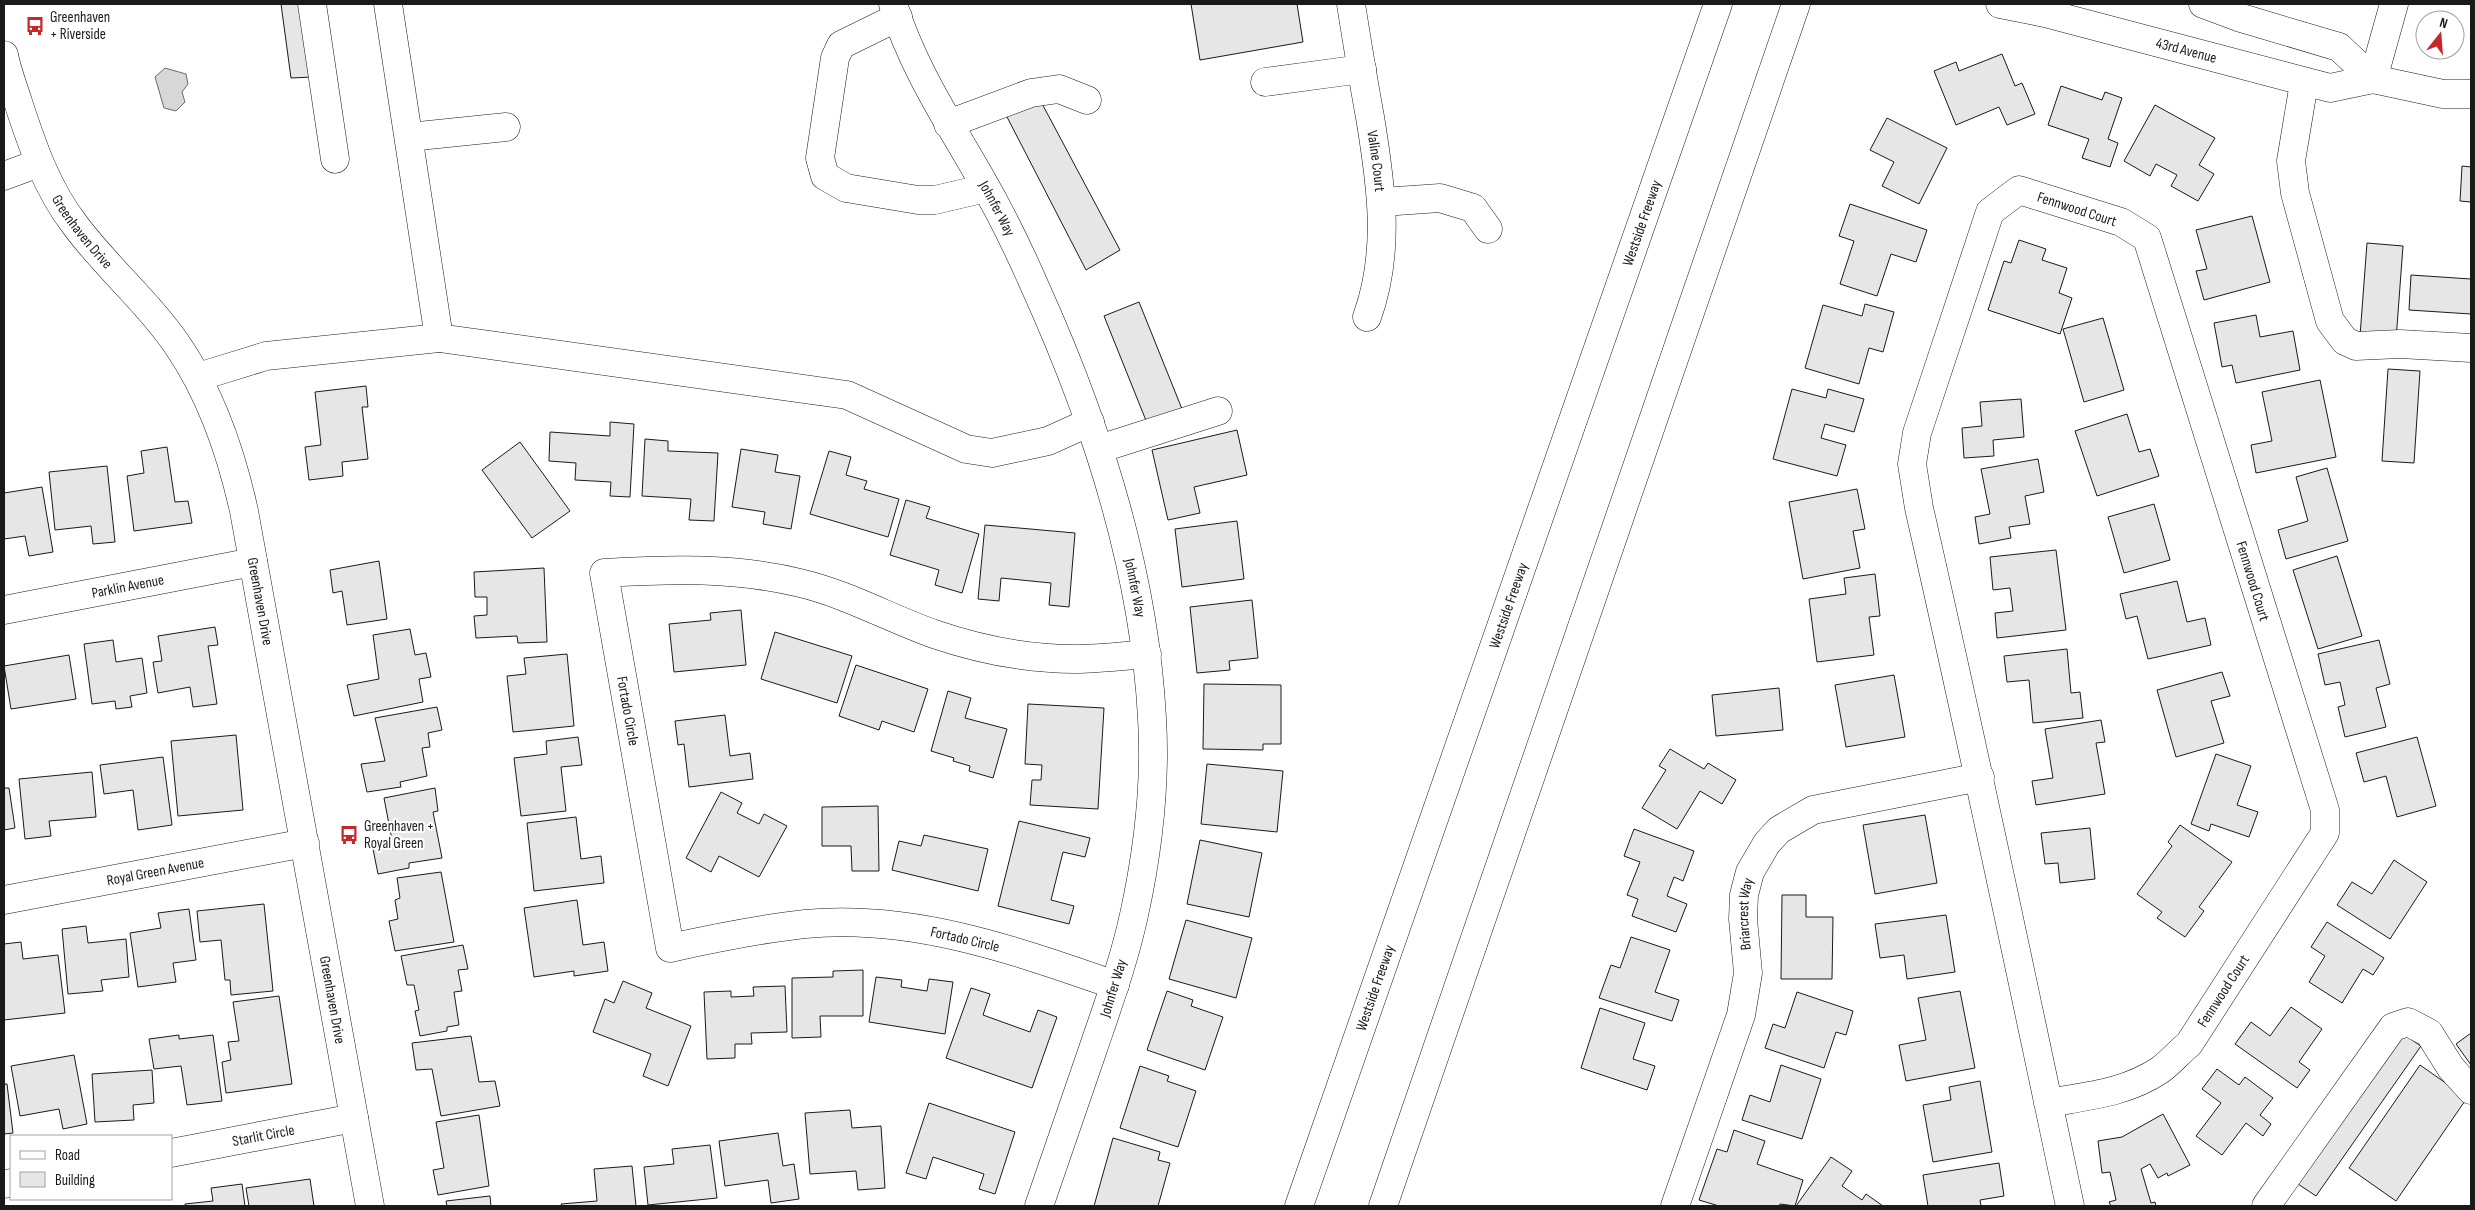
<svg xmlns="http://www.w3.org/2000/svg" width="2475" height="1210" font-family="'Sofia Sans Condensed',sans-serif">
<style>
.water{fill:#d7d7d7;stroke:#6a6a6a}
.building{fill:#e6e6e6;stroke:#1a1a1a}
.lines{fill:none;stroke-linecap:round;stroke-linejoin:round}
.minor-casing{stroke:#1a1a1a;stroke-width:29}
.major-casing{stroke:#1a1a1a;stroke-width:29}
.highway-casing{stroke:#1a1a1a;stroke-width:29}
.minor{stroke:#fff;stroke-width:28}
.major{stroke:#fff;stroke-width:28}
.highway{stroke:#fff;stroke-width:28}
.labels{text-anchor:middle;stroke-width:4;stroke-linejoin:round;paint-order:stroke}
.poi-label{font-size:15px;fill:#1a1a1a;stroke:#fff;text-anchor:start}
.street-label{font-size:15px;fill:#1a1a1a;stroke:#fff}
</style>
<rect width="100%" height="100%" fill="#fff"/>
<path class="water" d="M 165,68 L 186,74 L 188,84 L 182,92 L 185,102 L 176,111 L 164,108 L 155,77 Z"/>
<path class="building" d="M 281,4 L 303,4 L 313,77 L 291,78 Z
M 1191,4 L 1297,4 L 1303,42 L 1200,60 Z
M 2002,54 L 2015,86 L 2022,83 L 2035,114 L 2007,125 L 1999,107 L 1956,125 L 1934,71 L 1956,62 L 1959,71 Z
M 2061,86 L 2102,100 L 2105,92 L 2122,98 L 2108,139 L 2118,143 L 2110,167 L 2082,158 L 2089,139 L 2048,125 Z
M 1039,98 L 1120,250 L 1086,270 L 1006,115 Z
M 2155,105 L 2215,138 L 2199,165 L 2214,174 L 2198,201 L 2171,186 L 2177,175 L 2156,164 L 2150,176 L 2124,161 Z
M 1887,118 L 1947,148 L 1919,204 L 1882,186 L 1894,162 L 1870,150 Z
M 2462,166 L 2471,167 L 2471,202 L 2460,201 Z
M 1850,204 L 1927,230 L 1916,262 L 1891,254 L 1877,296 L 1840,284 L 1854,241 L 1839,236 Z
M 2252,216 L 2270,282 L 2204,300 L 2196,271 L 2207,269 L 2196,230 Z
M 2019,240 L 2046,249 L 2042,260 L 2067,268 L 2059,293 L 2072,298 L 2060,334 L 1988,310 L 2004,261 L 2011,263 Z
M 2367,243 L 2403,246 L 2396,340 L 2360,336 Z
M 2411,275 L 2471,279 L 2471,314 L 2409,310 Z
M 1139,302 L 1182,409 L 1147,423 L 1104,316 Z
M 1865,304 L 1894,312 L 1883,352 L 1869,348 L 1859,384 L 1805,368 L 1823,305 L 1862,316 Z
M 2256,315 L 2260,337 L 2293,331 L 2300,370 L 2236,383 L 2232,365 L 2222,367 L 2214,323 Z
M 2103,318 L 2124,390 L 2084,402 L 2063,329 Z
M 2388,369 L 2420,371 L 2414,463 L 2382,461 Z
M 2320,380 L 2336,457 L 2256,473 L 2251,445 L 2272,441 L 2262,392 Z
M 366,386 L 368,407 L 362,407 L 368,459 L 342,462 L 343,476 L 309,480 L 305,447 L 321,445 L 315,392 Z
M 1792,389 L 1826,398 L 1828,389 L 1864,399 L 1854,432 L 1825,424 L 1821,438 L 1846,445 L 1837,476 L 1773,459 Z
M 2021,399 L 2024,437 L 1993,440 L 1994,456 L 1964,458 L 1962,428 L 1982,426 L 1980,402 Z
M 2127,414 L 2139,452 L 2150,449 L 2159,476 L 2097,496 L 2075,431 Z
M 610,422 L 634,424 L 630,497 L 610,496 L 611,482 L 575,480 L 576,463 L 549,461 L 550,432 L 610,436 Z
M 1237,430 L 1247,475 L 1194,487 L 1200,513 L 1168,520 L 1152,450 Z
M 645,439 L 668,441 L 668,451 L 718,453 L 714,521 L 689,520 L 691,499 L 642,496 Z
M 520,442 L 570,511 L 532,538 L 482,470 Z
M 167,447 L 175,502 L 188,501 L 192,523 L 134,531 L 127,476 L 144,473 L 141,451 Z
M 741,449 L 778,455 L 775,472 L 800,476 L 791,529 L 763,524 L 765,512 L 732,507 Z
M 829,451 L 851,457 L 846,475 L 867,481 L 864,489 L 899,499 L 888,537 L 810,514 Z
M 2038,459 L 2044,492 L 2025,496 L 2030,524 L 2009,527 L 2011,538 L 1979,544 L 1975,517 L 1990,514 L 1981,469 Z
M 107,466 L 115,542 L 93,544 L 91,526 L 55,530 L 49,472 Z
M 2327,468 L 2348,541 L 2286,559 L 2278,530 L 2308,521 L 2296,477 Z
M 42,487 L 53,552 L 29,556 L 25,536 L 4,539 L 4,493 Z
M 1857,489 L 1865,529 L 1853,531 L 1860,568 L 1803,579 L 1789,502 Z
M 906,500 L 930,507 L 926,518 L 979,534 L 962,593 L 935,585 L 939,570 L 890,555 Z
M 2154,504 L 2170,560 L 2124,573 L 2108,517 Z
M 1237,521 L 1244,579 L 1182,587 L 1175,529 Z
M 985,525 L 1075,533 L 1069,607 L 1049,605 L 1051,583 L 1001,578 L 999,601 L 978,599 Z
M 2056,550 L 2066,630 L 1997,638 L 1995,613 L 2013,611 L 2010,588 L 1993,590 L 1990,557 Z
M 2337,556 L 2362,636 L 2318,649 L 2293,570 Z
M 379,561 L 387,619 L 347,625 L 342,591 L 333,593 L 330,570 Z
M 544,568 L 547,642 L 518,643 L 517,636 L 476,638 L 474,616 L 487,615 L 487,597 L 475,597 L 474,572 Z
M 1875,574 L 1880,616 L 1869,617 L 1874,655 L 1817,662 L 1809,599 L 1846,594 L 1844,578 Z
M 2177,581 L 2187,622 L 2205,618 L 2211,645 L 2148,659 L 2137,616 L 2126,619 L 2120,594 Z
M 1252,600 L 1258,658 L 1229,661 L 1230,670 L 1197,673 L 1190,607 Z
M 741,610 L 746,665 L 674,672 L 669,624 L 711,620 L 710,613 Z
M 215,627 L 218,645 L 208,646 L 217,704 L 193,707 L 190,687 L 158,693 L 153,662 L 162,661 L 158,636 Z
M 410,629 L 415,655 L 426,653 L 431,677 L 419,679 L 423,702 L 354,716 L 347,685 L 379,679 L 373,635 Z
M 775,632 L 852,656 L 837,703 L 761,679 Z
M 113,640 L 116,662 L 142,658 L 147,693 L 130,696 L 132,707 L 116,709 L 115,701 L 92,704 L 84,644 Z
M 2379,640 L 2390,684 L 2376,688 L 2386,727 L 2345,737 L 2338,707 L 2345,705 L 2340,682 L 2325,685 L 2318,654 Z
M 2067,649 L 2071,693 L 2080,692 L 2083,718 L 2033,723 L 2029,680 L 2007,682 L 2004,656 Z
M 567,654 L 574,726 L 513,732 L 507,676 L 526,674 L 524,658 Z
M 69,655 L 76,699 L 11,709 L 4,666 Z
M 856,665 L 928,689 L 914,732 L 882,721 L 879,730 L 839,716 Z
M 2222,672 L 2230,696 L 2211,701 L 2224,743 L 2176,757 L 2157,690 Z
M 1894,675 L 1905,737 L 1846,747 L 1835,685 Z
M 1204,684 L 1281,685 L 1281,744 L 1263,744 L 1263,750 L 1203,749 Z
M 1779,688 L 1783,730 L 1716,736 L 1712,695 Z
M 948,691 L 971,698 L 965,718 L 1007,729 L 993,778 L 969,771 L 970,766 L 953,761 L 954,758 L 931,751 Z
M 1028,704 L 1104,708 L 1098,809 L 1030,805 L 1032,780 L 1041,780 L 1042,765 L 1025,764 Z
M 437,707 L 442,730 L 428,733 L 430,747 L 422,748 L 427,776 L 400,782 L 401,787 L 367,792 L 361,764 L 385,761 L 375,718 Z
M 725,715 L 730,756 L 750,753 L 753,779 L 689,787 L 684,744 L 678,745 L 675,721 Z
M 2101,720 L 2105,742 L 2096,743 L 2105,794 L 2036,805 L 2032,781 L 2053,778 L 2045,729 Z
M 236,735 L 243,810 L 178,816 L 171,741 Z
M 578,737 L 582,765 L 561,767 L 566,811 L 521,816 L 514,758 L 547,754 L 546,741 Z
M 2417,737 L 2436,806 L 2397,817 L 2386,776 L 2364,782 L 2356,753 Z
M 1670,749 L 1704,769 L 1708,763 L 1736,780 L 1722,804 L 1700,791 L 1677,829 L 1642,808 L 1666,770 L 1659,766 Z
M 2216,754 L 2251,766 L 2237,805 L 2258,812 L 2249,837 L 2211,824 L 2209,831 L 2191,824 Z
M 163,757 L 172,825 L 138,830 L 133,790 L 104,794 L 100,765 Z
M 1207,764 L 1283,771 L 1277,832 L 1201,824 Z
M 92,772 L 96,817 L 49,821 L 51,836 L 25,839 L 19,779 Z
M 4,788 L 9,788 L 15,828 L 4,830 Z
M 435,788 L 438,811 L 433,812 L 442,858 L 409,863 L 409,868 L 378,874 L 372,844 L 392,840 L 384,798 Z
M 721,792 L 742,803 L 737,813 L 759,824 L 764,814 L 787,826 L 759,877 L 719,856 L 711,872 L 686,858 Z
M 878,806 L 879,871 L 852,871 L 851,846 L 822,846 L 822,807 Z
M 1925,815 L 1937,883 L 1875,894 L 1863,825 Z
M 576,817 L 581,859 L 601,856 L 604,883 L 534,891 L 527,823 Z
M 1019,821 L 1090,838 L 1085,857 L 1063,852 L 1051,900 L 1074,906 L 1069,924 L 998,906 Z
M 2180,825 L 2232,862 L 2199,907 L 2204,911 L 2185,937 L 2157,918 L 2162,912 L 2137,894 L 2172,846 L 2168,842 Z
M 2090,828 L 2095,879 L 2060,883 L 2058,863 L 2045,864 L 2041,833 Z
M 1634,829 L 1694,851 L 1683,881 L 1674,877 L 1667,896 L 1687,904 L 1676,932 L 1632,916 L 1638,899 L 1627,895 L 1640,862 L 1624,856 Z
M 924,835 L 988,849 L 978,891 L 892,870 L 899,841 L 921,846 Z
M 1200,840 L 1262,853 L 1249,917 L 1187,904 Z
M 2394,860 L 2427,882 L 2390,939 L 2337,905 L 2352,882 L 2372,894 Z
M 441,872 L 454,942 L 395,951 L 389,921 L 398,919 L 395,900 L 400,898 L 397,878 Z
M 1782,895 L 1806,895 L 1806,917 L 1833,917 L 1832,979 L 1781,979 Z
M 577,900 L 583,945 L 604,942 L 608,971 L 574,976 L 574,971 L 534,977 L 524,908 Z
M 264,904 L 273,991 L 231,995 L 230,980 L 225,980 L 221,940 L 200,942 L 197,911 Z
M 189,909 L 196,960 L 173,963 L 176,982 L 138,987 L 130,933 L 161,928 L 158,913 Z
M 1946,915 L 1955,972 L 1907,979 L 1904,955 L 1880,958 L 1875,924 Z
M 1186,920 L 1252,938 L 1236,998 L 1169,979 Z
M 2327,922 L 2384,958 L 2373,975 L 2363,969 L 2342,1003 L 2309,982 L 2325,956 L 2311,947 Z
M 86,926 L 88,943 L 126,939 L 129,977 L 101,980 L 103,991 L 68,994 L 62,929 Z
M 1631,937 L 1670,950 L 1655,992 L 1679,1000 L 1672,1021 L 1599,998 L 1611,965 L 1620,968 Z
M 21,942 L 23,959 L 58,955 L 65,1013 L 4,1020 L 4,944 Z
M 463,945 L 468,969 L 458,970 L 462,991 L 454,992 L 459,1025 L 447,1027 L 447,1031 L 420,1036 L 415,1011 L 419,1010 L 414,985 L 407,985 L 401,956 Z
M 863,970 L 863,1016 L 820,1016 L 821,1037 L 792,1038 L 792,978 L 833,977 L 833,971 Z
M 876,977 L 902,980 L 901,987 L 927,991 L 929,979 L 953,982 L 945,1034 L 869,1022 Z
M 623,981 L 652,993 L 646,1008 L 691,1026 L 668,1086 L 643,1076 L 651,1054 L 593,1032 L 605,999 L 614,1003 Z
M 785,986 L 787,1032 L 751,1033 L 752,1044 L 735,1044 L 735,1058 L 707,1059 L 704,992 L 731,991 L 731,997 L 754,996 L 753,987 Z
M 971,988 L 990,994 L 983,1015 L 1030,1032 L 1038,1010 L 1057,1017 L 1032,1088 L 946,1058 Z
M 1167,991 L 1193,1000 L 1191,1006 L 1223,1017 L 1205,1070 L 1147,1050 Z
M 1960,991 L 1975,1068 L 1906,1081 L 1899,1045 L 1926,1040 L 1918,998 Z
M 1797,992 L 1853,1011 L 1846,1035 L 1836,1032 L 1824,1068 L 1765,1048 L 1773,1024 L 1785,1028 Z
M 279,996 L 292,1084 L 226,1093 L 222,1062 L 231,1060 L 228,1042 L 239,1041 L 233,1002 Z
M 2291,1007 L 2322,1029 L 2299,1062 L 2310,1070 L 2297,1088 L 2235,1044 L 2251,1022 L 2270,1036 Z
M 1600,1008 L 1645,1023 L 1633,1059 L 1655,1066 L 1647,1090 L 1581,1068 Z
M 2471,1033 L 2471,1065 L 2456,1044 Z
M 2403,1034 L 2421,1046 L 2316,1196 L 2298,1184 Z
M 179,1035 L 179,1039 L 213,1035 L 222,1101 L 187,1105 L 181,1066 L 154,1069 L 149,1039 Z
M 471,1036 L 479,1082 L 495,1081 L 500,1106 L 441,1116 L 432,1069 L 416,1070 L 412,1043 Z
M 74,1055 L 87,1124 L 63,1129 L 59,1109 L 20,1116 L 11,1066 Z
M 1781,1065 L 1821,1079 L 1802,1139 L 1742,1120 L 1750,1095 L 1770,1102 Z
M 2420,1065 L 2467,1098 L 2396,1201 L 2349,1168 Z
M 1140,1066 L 1169,1076 L 1167,1081 L 1196,1091 L 1178,1147 L 1120,1128 Z
M 2217,1069 L 2239,1085 L 2245,1077 L 2273,1098 L 2260,1115 L 2271,1124 L 2263,1136 L 2246,1123 L 2222,1155 L 2196,1136 L 2221,1103 L 2202,1089 Z
M 152,1070 L 154,1103 L 133,1105 L 134,1120 L 95,1122 L 92,1074 Z
M 1980,1081 L 1992,1152 L 1933,1162 L 1923,1105 L 1951,1100 L 1949,1087 Z
M 4,1084 L 7,1084 L 13,1133 L 4,1134 Z
M 929,1103 L 1015,1132 L 995,1194 L 979,1189 L 984,1174 L 933,1157 L 926,1179 L 906,1173 Z
M 850,1110 L 852,1128 L 881,1126 L 885,1188 L 858,1190 L 856,1171 L 810,1174 L 805,1113 Z
M 2163,1114 L 2190,1165 L 2168,1176 L 2167,1173 L 2158,1178 L 2150,1164 L 2141,1169 L 2151,1203 L 2155,1202 L 2156,1206 L 2111,1206 L 2109,1202 L 2116,1200 L 2110,1172 L 2102,1173 L 2098,1141 L 2122,1137 Z
M 479,1115 L 489,1186 L 438,1195 L 433,1170 L 444,1168 L 436,1122 Z
M 1734,1130 L 1765,1141 L 1757,1164 L 1803,1180 L 1795,1206 L 1780,1204 L 1779,1206 L 1719,1206 L 1699,1200 L 1717,1149 L 1727,1152 Z
M 778,1133 L 783,1166 L 794,1164 L 799,1199 L 771,1203 L 768,1180 L 725,1186 L 719,1141 Z
M 1113,1138 L 1160,1152 L 1158,1160 L 1170,1163 L 1158,1206 L 1094,1206 Z
M 710,1145 L 717,1198 L 648,1205 L 644,1167 L 674,1164 L 672,1149 Z
M 1831,1157 L 1852,1171 L 1842,1186 L 1862,1200 L 1866,1194 L 1883,1206 L 1796,1206 Z
M 1999,1163 L 2004,1196 L 1980,1200 L 1981,1206 L 1928,1206 L 1923,1175 Z
M 632,1166 L 636,1206 L 562,1206 L 561,1204 L 597,1201 L 594,1169 Z
M 310,1179 L 314,1206 L 249,1206 L 246,1188 Z
M 242,1184 L 245,1206 L 185,1206 L 185,1204 L 213,1201 L 211,1188 Z
M 490,1196 L 491,1206 L 447,1206 L 446,1201 Z"/>
<g class="lines">
<g class="minor-casing">
<g id="minor">
<path d="M 312,4 L 335,159"/>
<path d="M 388,4 L 439,338 L 847,395 L 966,449 L 992,453 L 1048,441 L 1090,422"/>
<path id="s1" d="M 893,4 C 912,66 947,119 979,175 C 1000,211 1019,250 1036,289 C 1097,424 1144,569 1152,718 C 1156,784 1148,851 1134,915 C 1124,961 1108,1005 1093,1049 C 1075,1102 1057,1154 1039,1206"/>
<path id="s2" d="M 1351,4 C 1357,42 1363,79 1370,117 C 1381,184 1391,251 1367,317"/>
<path d="M 2394,4 L 2373,79 L 2443,94 L 2471,94"/>
<path d="M 898,17 L 841,45 L 835,58 L 820,158 L 825,176 L 846,188 L 918,200 L 935,200 L 986,188"/>
<path id="s3" d="M 4,55 C 7,71 13,86 18,102 C 32,145 47,189 75,225 C 107,268 148,302 178,346 C 212,396 231,452 244,511 L 370,1206"/>
<path d="M 1265,82 L 1362,69"/>
<path d="M 2304,83 L 2291,161 L 2295,193 L 2330,321 L 2345,341 L 2356,346 L 2400,344 L 2471,348"/>
<path d="M 948,124 L 1031,93 L 1059,89 L 1087,100"/>
<path d="M 409,137 L 506,127"/>
<path d="M 4,176 L 39,163"/>
<path d="M 1382,202 L 1440,198 L 1473,208 L 1488,229"/>
<path d="M 198,377 L 266,356 L 439,338"/>
<path d="M 1099,449 L 1218,411"/>
<path id="s4" d="M 4,610 L 253,562"/>
<path id="s5" d="M 4,900 L 305,843"/>
<path d="M 1115,985 C 1014,950 913,914 805,924 C 759,929 715,938 670,948 L 604,573 C 671,569 734,567 800,583 C 847,594 889,618 934,634 C 978,649 1028,659 1075,659 C 1099,659 1123,656 1147,654"/>
<path id="s6" d="M 2048,1103 C 2087,1096 2126,1093 2160,1070 C 2170,1063 2179,1052 2189,1044 L 2325,833 L 2325,810 L 2147,238 L 2121,222 L 2019,190 L 1990,212 L 1917,433 L 1912,464 L 1919,508 C 1972,740 2021,973 2070,1206"/>
<path id="s7" d="M 171,1153 L 354,1118"/>
<path d="M 4,1184 L 11,1183"/>
<path id="s8" d="M 1675,1206 L 1741,1015 L 1748,973 L 1743,919 L 1744,895 L 1750,872 L 1767,843 L 1779,830 L 1813,810 L 1980,777"/>
<path d="M 2266,1206 L 2393,1027 L 2408,1022 L 2429,1033 L 2451,1068 L 2471,1090"/>
</g>
</g>
<g class="major-casing">
<g id="major">
<path id="s9" d="M 2000,4 L 2045,13 L 2330,88 L 2373,79"/>
<path d="M 2203,4 L 2238,17 L 2339,47 L 2373,79"/>
</g>
</g>
<g class="highway-casing">
<g id="highway">
<path id="s10" d="M 1299,1206 L 1718,4"/>
<path d="M 1383,1206 L 1796,4"/>
</g>
</g>
<use href="#minor" class="minor"/>
<use href="#major" class="major"/>
<use href="#highway" class="highway"/>
</g>
<defs>
<g id="bus-bare" transform="scale(1.5)"><path d="M-5-6H5V4H4V6H2V4H-2V6H-4V4H-5ZM-3.5-4V0h7V-4ZM-3.5 1.2v1.5H-2V1.2ZM2 1.2v1.5H3.5V1.2Z" fill="#c62828" stroke="#fff" stroke-width="2.5" paint-order="stroke"/></g>
</defs>
<g fill-rule="evenodd">
<use href="#bus-bare" x="35" y="26"/>
<use href="#bus-bare" x="349" y="835"/>
</g>
<g class="labels">
<g class="poi-label">
<text x="50" y="22">Greenhaven<tspan x="50" dy="17">+ Riverside</tspan></text>
<text x="364" y="831">Greenhaven +<tspan x="364" dy="17">Royal Green</tspan></text>
</g>
<g class="street-label">
<text dy="5" stroke="none"><textPath href="#s9" startOffset="192">43rd Avenue</textPath></text>
<text dy="5" stroke="none"><textPath href="#s2" startOffset="159">Valine Court</textPath></text>
<text dy="5" stroke="none"><textPath href="#s1" startOffset="230">Johnfer Way</textPath></text>
<text transform="translate(2077 209) rotate(18)" y="5">Fennwood Court</text>
<text dy="5" stroke="none"><textPath href="#s10" startOffset="1041">Westside Freeway</textPath></text>
<text dy="5" stroke="none"><textPath href="#s3" startOffset="195">Greenhaven Drive</textPath></text>
<text transform="translate(2253 581) rotate(73)" y="5">Fennwood Court</text>
<text dy="5" stroke="none"><textPath href="#s4" startOffset="126">Parklin Avenue</textPath></text>
<text dy="5" stroke="none"><textPath href="#s1" startOffset="635">Johnfer Way</textPath></text>
<text dy="5" stroke="none"><textPath href="#s3" startOffset="615">Greenhaven Drive</textPath></text>
<text dy="5" stroke="none"><textPath href="#s10" startOffset="636">Westside Freeway</textPath></text>
<text transform="translate(628 711) rotate(80)" y="5">Fortado Circle</text>
<text dy="5" stroke="none"><textPath href="#s5" startOffset="154">Royal Green Avenue</textPath></text>
<text dy="5" stroke="none"><textPath href="#s8" startOffset="304">Briarcrest Way</textPath></text>
<text transform="translate(965 939) rotate(13)" y="5">Fortado Circle</text>
<text dy="5" stroke="none"><textPath href="#s10" startOffset="231">Westside Freeway</textPath></text>
<text transform="translate(1113 988) rotate(-73)" y="5">Johnfer Way</text>
<text dy="5" stroke="none"><textPath href="#s6" startOffset="220">Fennwood Court</textPath></text>
<text dy="5" stroke="none"><textPath href="#s3" startOffset="1020">Greenhaven Drive</textPath></text>
<text dy="5" stroke="none"><textPath href="#s7" startOffset="94">Starlit Circle</textPath></text>
</g>
</g>
<rect width="2475" height="1210" fill="none" stroke="#1a1a1a" stroke-width="10"/>
<rect x="10" y="1135" width="162" height="65" fill="#ffffff" stroke="#a3a3a3"/>
<rect x="20" y="1151" width="25" height="8" fill="#ffffff" stroke="#a3a3a3"/>
<text x="55" y="1160" font-size="15" fill="#1a1a1a">Road</text>
<rect x="20" y="1172" width="25" height="15" fill="#e6e6e6" stroke="#a3a3a3"/>
<text x="55" y="1185" font-size="15" fill="#1a1a1a">Building</text>
<g transform="translate(2440 35) rotate(17)"><circle r="24" fill="#ffffff" stroke="#a3a3a3"/>
<path d="M0-4L9 19L0 12L-9 19Z" fill="#c62828"/>
<text y="-8" font-size="14" font-weight="bold" text-anchor="middle" fill="#1a1a1a">N</text>
</g>
</svg>
